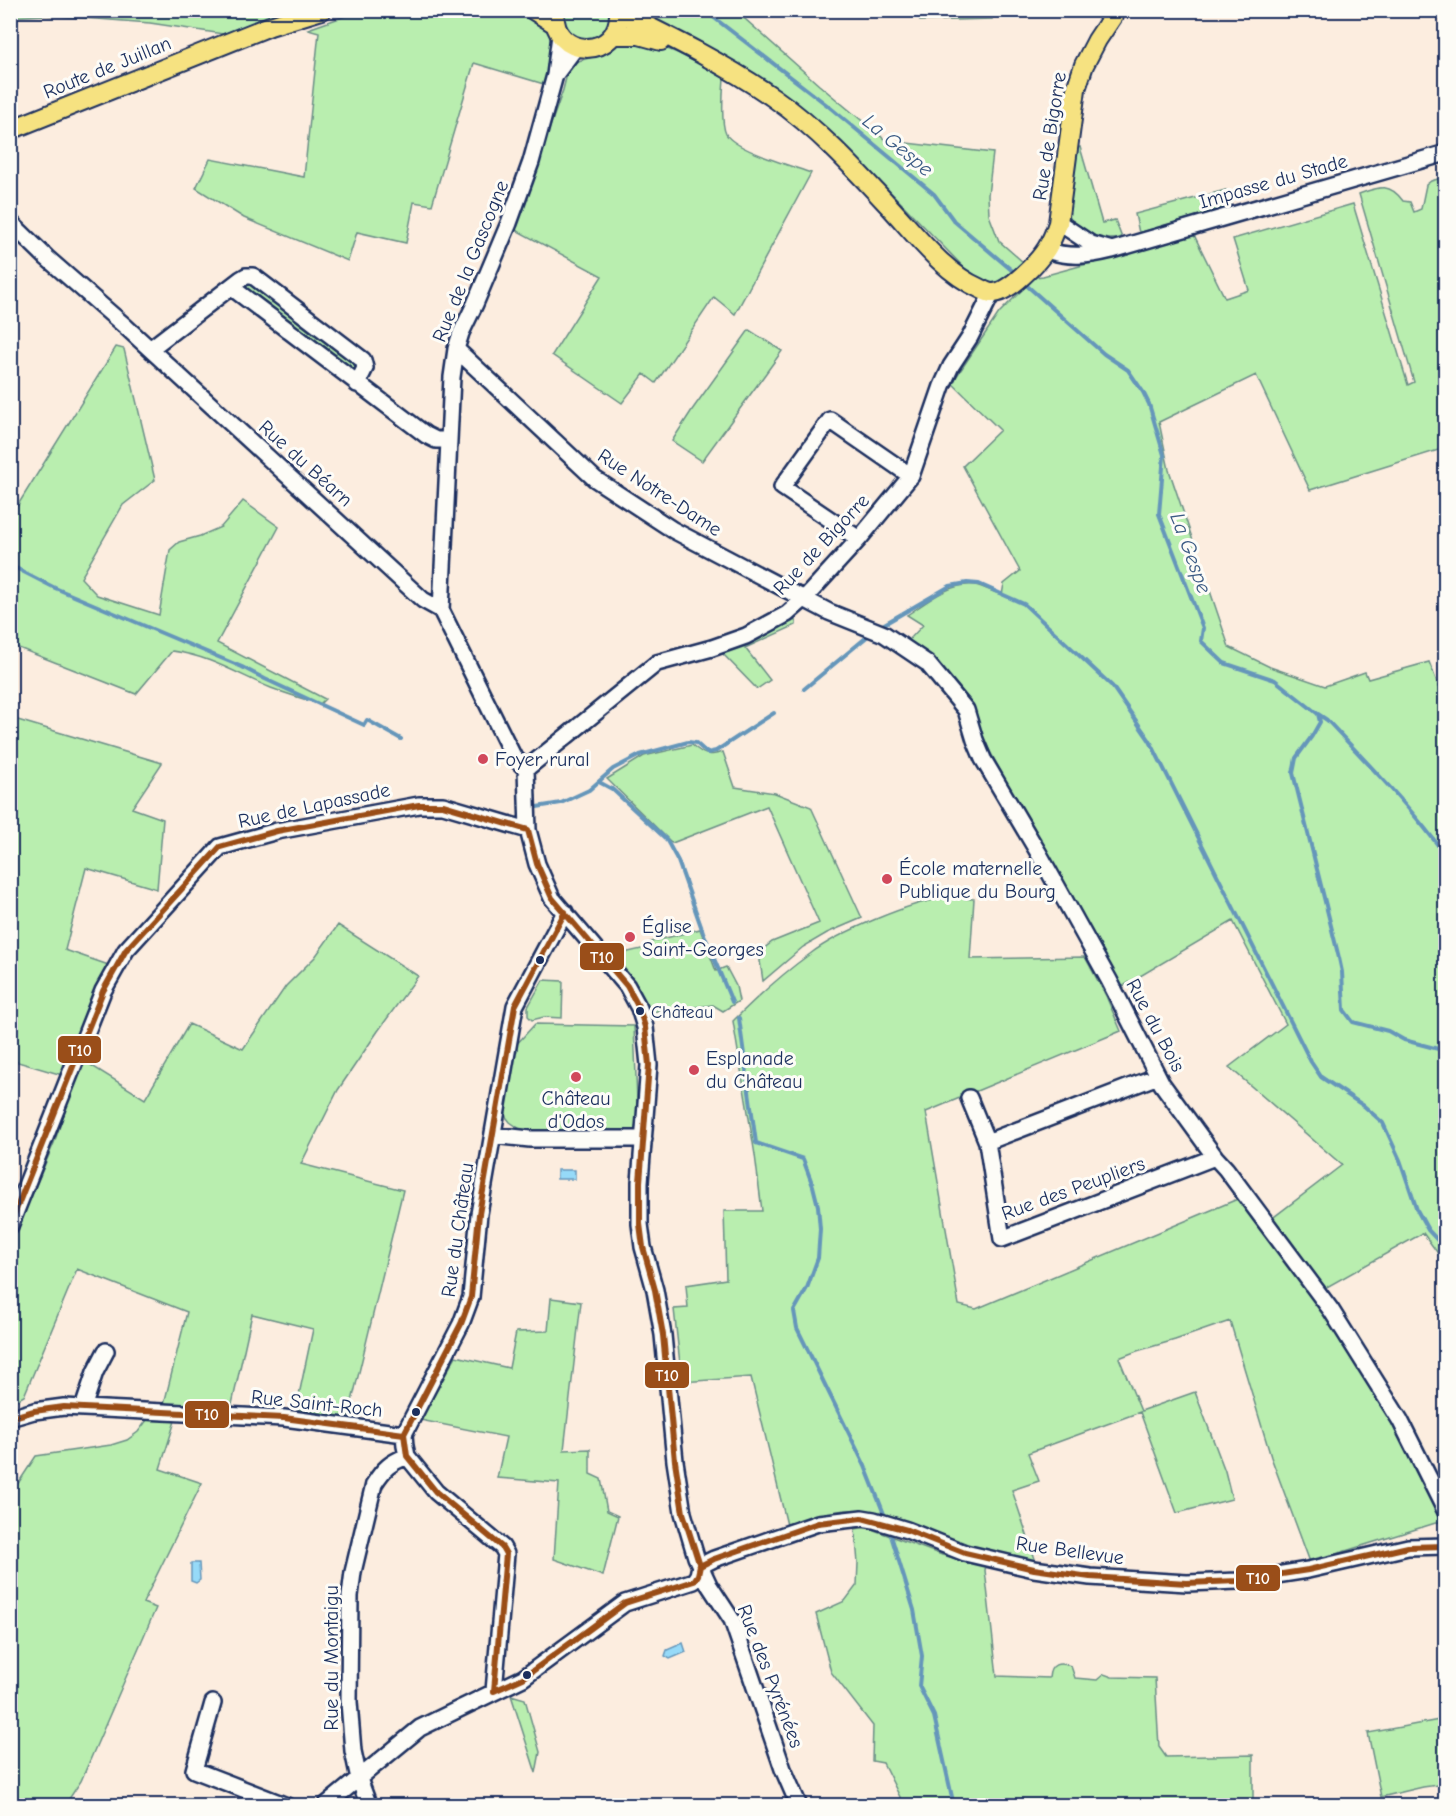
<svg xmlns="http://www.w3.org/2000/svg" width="1456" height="1816" font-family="'Comic Neue',sans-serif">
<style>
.green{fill:#b9eeaf;stroke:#6a8e86;stroke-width:1.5}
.water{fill:#96daf8;stroke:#6596ba;stroke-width:1.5}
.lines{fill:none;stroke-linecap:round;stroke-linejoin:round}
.stream{stroke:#6596ba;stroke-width:4}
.minor-casing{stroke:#1b2f5e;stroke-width:20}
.major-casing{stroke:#1b2f5e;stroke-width:22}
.minor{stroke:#fdfcf7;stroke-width:15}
.major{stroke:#f6e281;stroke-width:18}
.bus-1-casing{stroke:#fdfcf7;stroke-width:10}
.bus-1{stroke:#9a4e19;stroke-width:6}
.poi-dot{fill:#d1495b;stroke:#fdfcf7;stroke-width:2}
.bus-dot{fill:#1b2f5e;stroke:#fdfcf7;stroke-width:2}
.labels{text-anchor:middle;stroke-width:6;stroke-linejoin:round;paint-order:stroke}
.bus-label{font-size:18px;fill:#1b2f5e;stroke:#fdfcf7;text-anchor:start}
.street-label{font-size:20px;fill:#1b2f5e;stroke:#fdfcf7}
.poi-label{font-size:20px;fill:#1b2f5e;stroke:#fdfcf7;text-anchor:start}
.water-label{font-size:21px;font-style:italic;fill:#3a5a84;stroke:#fdfcf7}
.line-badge{stroke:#fdfcf7;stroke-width:2}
.badge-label{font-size:16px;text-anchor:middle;font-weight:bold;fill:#fff}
</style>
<rect width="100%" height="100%" fill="#fceddf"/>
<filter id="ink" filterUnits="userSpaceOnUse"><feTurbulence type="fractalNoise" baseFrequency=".0167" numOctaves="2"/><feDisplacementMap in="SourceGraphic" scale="12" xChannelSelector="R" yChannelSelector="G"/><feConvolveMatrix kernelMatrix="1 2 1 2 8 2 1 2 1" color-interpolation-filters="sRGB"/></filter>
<g filter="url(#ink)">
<path class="green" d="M 369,10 L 519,11 L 541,19 L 553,37 L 547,85 L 474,63 L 432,205 L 414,202 L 406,243 L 357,232 L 348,261 L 244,218 L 196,188 L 210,159 L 304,177 L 319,32 L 308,29 L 351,14 Z
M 10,11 L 290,11 L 223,34 L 150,23 L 44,15 L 11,17 Z
M 560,11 L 612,11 C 608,33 601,44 577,37 C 571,35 565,32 562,25 C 560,21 561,15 560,11 Z
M 631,11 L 736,11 L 819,85 L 895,148 L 898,142 L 993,153 L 988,195 L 989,215 L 999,241 L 1024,263 C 1005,279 1003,286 977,281 L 871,172 L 799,105 L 721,56 Z
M 918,11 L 990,11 L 992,19 L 920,21 Z
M 633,40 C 667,44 695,62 724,78 C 723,91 721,124 726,134 C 735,150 792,166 811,173 L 735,314 L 714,297 L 656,383 L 644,374 L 622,403 L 552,355 L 602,276 L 514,229 L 563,90 L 569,66 L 578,61 L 604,54 L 617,45 Z
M 1080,147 L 1102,223 L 1115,220 L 1122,238 C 1103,241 1077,237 1069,216 C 1066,209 1072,160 1073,149 Z
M 1445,177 L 1445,448 L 1310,490 L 1256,375 L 1159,422 L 1169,470 L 1229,647 L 1270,667 L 1325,686 L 1365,672 L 1368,679 L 1429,662 L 1445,702 L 1445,1263 L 1423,1233 L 1316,1293 L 1384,1406 L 1442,1521 L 1310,1562 L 1271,1457 L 1230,1321 L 1175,1340 L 1137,1351 L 1119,1358 L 1141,1411 L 1195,1392 L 1225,1471 L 1232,1499 L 1177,1513 L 1140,1412 L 1028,1453 L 1039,1481 L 1012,1490 L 1036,1562 C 1007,1556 979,1550 951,1540 C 921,1530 891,1513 859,1510 C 835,1508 810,1519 787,1525 L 751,1377 L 682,1382 L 674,1309 L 688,1308 L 686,1285 L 726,1279 L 724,1211 L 762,1211 L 755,1155 L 733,1021 C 757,997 782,974 810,954 C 837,933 912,901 946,898 C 955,897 965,899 974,899 L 970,959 L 1085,957 L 1106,996 L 1121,1031 L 926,1112 L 959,1305 L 976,1309 L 1240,1198 L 1262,1226 L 1342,1165 L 1229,1067 L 1286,1024 L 1233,921 L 1120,988 L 1101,958 L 979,731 L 971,707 L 955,685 L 931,656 L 908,641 L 923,625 L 907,615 C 927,602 950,582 975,585 C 984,587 993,592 1002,595 L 1004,584 L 1020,571 L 963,466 L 1000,430 L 952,383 L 999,313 L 1035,277 L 1043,276 L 1194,235 L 1225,298 L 1249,290 L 1233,239 L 1353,204 L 1408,385 L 1414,382 L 1359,194 C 1379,187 1389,182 1403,201 L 1410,202 L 1414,212 L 1421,209 L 1426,185 L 1431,181 Z
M 1226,190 L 1231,206 L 1139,233 L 1135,214 Z
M 250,280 L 265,294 L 299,321 L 298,322 L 314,335 L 316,333 L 360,361 L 355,376 L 303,335 L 304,333 L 289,321 L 257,305 L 242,285 Z
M 749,330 L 782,351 L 702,461 L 672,441 L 692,410 Z
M 116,347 L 124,349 L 155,480 L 123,505 L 81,578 L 97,595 L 159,615 L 170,550 L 179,542 L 200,536 L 221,527 L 243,501 L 279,527 L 217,643 L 325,699 L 320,704 C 303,699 287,694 271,688 C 237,674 210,656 172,651 L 136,694 L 11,645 L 11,516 Z
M 791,620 L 796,621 L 796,625 L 745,648 L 770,680 L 757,689 L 722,653 Z
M 11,718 L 162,763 L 132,808 L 163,819 L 157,889 L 86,868 L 65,950 L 123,970 L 99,1018 L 84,1061 L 145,1099 L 189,1024 L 243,1049 L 286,986 L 315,957 L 338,925 L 418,976 L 378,1031 L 338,1090 L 301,1164 L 403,1190 L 348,1418 L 296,1409 L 313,1329 L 252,1314 L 231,1409 L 164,1404 L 187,1312 L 77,1269 L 24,1396 L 11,1403 L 10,1345 L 12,1340 L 10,1339 L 11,1244 L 54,1143 L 76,1079 L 11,1060 Z
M 692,745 C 704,755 707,757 723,752 L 735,787 L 775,793 L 811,807 L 862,918 L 827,933 L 803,947 L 763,981 L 760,961 L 762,950 L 772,942 L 819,923 L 767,806 L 672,843 L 607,779 L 644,756 Z
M 700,929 L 716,971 L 726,967 L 736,986 L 739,1001 L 723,1011 L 713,1005 L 648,1012 L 611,956 L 646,948 L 647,943 Z
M 543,980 L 563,981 L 562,1018 L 544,1017 L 532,1020 L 528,1016 L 528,1007 Z
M 535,1024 L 634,1026 L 638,1127 L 632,1134 L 523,1131 L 510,1122 L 503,1113 L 514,1047 Z
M 551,1298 L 581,1302 L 564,1450 L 590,1449 L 590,1474 L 601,1479 L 607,1511 L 618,1516 L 603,1576 L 554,1559 L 559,1483 L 497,1478 L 506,1437 L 420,1420 L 456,1356 L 509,1368 L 516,1332 L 548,1331 Z
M 147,1420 L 175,1421 L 160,1469 L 202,1483 L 143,1603 L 156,1608 L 81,1781 L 65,1805 L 11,1805 L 11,1494 L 36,1456 L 111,1445 L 127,1440 L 138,1432 Z
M 866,1527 L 942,1555 L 986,1566 L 985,1570 L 997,1676 L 1049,1678 C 1050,1663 1059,1662 1071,1666 L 1075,1678 L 1097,1680 L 1104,1674 L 1112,1677 L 1155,1678 L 1159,1747 L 1166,1757 L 1253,1755 L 1253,1805 L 904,1805 L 883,1763 L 872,1761 L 873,1726 L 831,1672 L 816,1614 L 845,1601 L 857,1585 L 858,1563 L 855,1529 Z
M 511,1695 L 525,1699 L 540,1752 L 536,1773 Z
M 1445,1719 L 1445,1784 L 1423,1787 L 1381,1797 L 1368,1733 Z"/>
<path class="water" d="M 557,1170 L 575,1170 L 575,1179 L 557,1179 Z
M 191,1563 L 199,1563 L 200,1580 L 196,1583 L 191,1581 Z
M 683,1643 L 686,1652 L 670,1659 L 665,1656 L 667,1650 Z"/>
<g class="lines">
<path class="stream" d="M 704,10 L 827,105 L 934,194 L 954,221 L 1015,273
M 1024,283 L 1104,354 L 1128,370 L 1143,392 L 1149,404 L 1164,455 L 1159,514 L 1203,628 L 1201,641 L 1224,663 L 1275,680 L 1318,714 L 1320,722 L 1312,736 L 1296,758 L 1293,773 L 1339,958 L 1342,972 L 1344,1010 L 1353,1022 L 1388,1031 L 1404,1040 L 1446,1051
M 10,565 L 55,588 L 242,667 L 265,679 L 364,725 L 367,720 L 401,739
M 879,627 L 950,586 L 967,583 L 979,584 L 1024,604 L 1112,686 L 1150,741 L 1311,1062 L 1321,1077 L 1364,1106 L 1383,1123 L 1400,1160 L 1417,1210 L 1428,1230 L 1446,1249
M 804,689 L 868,636
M 1318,714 L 1327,720 C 1368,764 1411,807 1446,856
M 599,782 L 612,789 L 666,839 L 678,861 L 703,932 L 732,1002
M 537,807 L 561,803 L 589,790 L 613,769 L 640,755 L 688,742 L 696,743 L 707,753 L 716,751 L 774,713
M 739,1018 L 756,1143 L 803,1159 L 813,1186 L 818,1206 L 820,1229 L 818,1258 L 807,1288 L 794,1311 L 797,1328 L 865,1466 L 886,1519
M 889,1529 L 914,1610 L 922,1656 L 919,1686 L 934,1716 L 954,1806"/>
<g class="minor-casing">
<path id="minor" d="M 560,35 L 555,75 L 576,47
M 10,222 L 47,258 L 126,327 L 423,600 L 441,610 L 513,756 L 526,769
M 1046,250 C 1069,258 1088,256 1112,250 L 1091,244 L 1064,226 L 1058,223
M 1112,250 L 1446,153
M 231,287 L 426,435 L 436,440 L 449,440
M 150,349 L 241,279 L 246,276 L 253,276 L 363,360 L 365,368 L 357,384
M 456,349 L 595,479 L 673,530 L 829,612 L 884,634 L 927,663 L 966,710 L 975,740 L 983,759 L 1038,852 L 1109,980 L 1162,1084 L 1215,1157 L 1226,1169 L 1331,1310 L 1400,1420 L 1446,1512
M 859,539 L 782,487 L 830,420 L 911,476
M 441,610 L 452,377 L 456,349 L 461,333 L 475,304 L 509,223 L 531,162 L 555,75
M 526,769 L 528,830 L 537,864 L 552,898 L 627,986 L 639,1008 L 645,1027 L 649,1065 L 640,1182 L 640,1224 L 643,1247 L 655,1290 L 663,1335 L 675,1461 L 683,1513 L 696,1557 L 709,1585 L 732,1620 L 783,1769 L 799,1806
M 526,769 L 657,663 L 712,648 L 746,636 L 787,614 L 804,599 L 859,539 L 911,476 L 942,386 L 951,366 L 970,337 L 992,293
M 1158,1076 L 987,1142 L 1002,1239 L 1215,1157
M 969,1098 L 987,1142
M 493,1135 L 530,1139 L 644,1139
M 10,1226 L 103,991 L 126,950 L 220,847 L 277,831 L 419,805 L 443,805 L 528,830
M 83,1408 L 95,1372 L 106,1351
M 10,1418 L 34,1411 L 64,1407 L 284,1418 L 404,1434
M 700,1566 L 714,1559 L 818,1523 L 862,1518 L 874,1520 L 907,1530 L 965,1553 L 1034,1569 L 1090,1577 L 1187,1583 L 1238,1581 L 1308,1570 L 1408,1547 L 1446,1546
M 494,1691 L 506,1554 L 502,1547 L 436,1492 L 407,1456 L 405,1446 L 404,1434 L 461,1324 L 471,1297 L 479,1214 L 515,1006 L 565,912
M 213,1703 L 194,1770 L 287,1806
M 325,1806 L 420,1728 L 523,1678 L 625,1603 L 694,1581 L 698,1575 L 700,1566
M 369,1806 L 359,1779 L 353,1751 L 349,1702 L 350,1596 L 353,1572 L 374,1484 C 384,1468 390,1463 407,1456"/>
</g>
<g class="major-casing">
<path id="major" d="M 533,10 L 555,24
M 555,10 C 549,59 622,62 619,10
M 619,12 C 672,38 725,64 774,98 C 817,128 854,168 889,206 C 916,235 943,272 979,288 C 983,290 988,293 992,293 C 1008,294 1039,261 1047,248 C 1052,240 1055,232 1058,223 L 1076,89 L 1084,65 L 1097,40 L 1117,10
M 614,35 L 639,35 L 661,41
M 10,130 L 270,26 L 322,10"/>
</g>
<use href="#minor" class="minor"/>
<use href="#major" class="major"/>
<g class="bus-1-casing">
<path id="bus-1" d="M 528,830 L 537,864 L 552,898 L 627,986 L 639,1008 L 645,1027 L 649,1065 L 640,1182 L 640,1224 L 643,1247 L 655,1290 L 663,1335 L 675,1461 L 683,1513 L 700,1566
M 10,1225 L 103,991 L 126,950 L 220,847 L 277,831 L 419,805 L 443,805 L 528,830
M 10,1418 L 34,1411 L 64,1407 L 284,1418 L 404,1434
M 700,1566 L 714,1559 L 818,1523 L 862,1518 L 907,1530 L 965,1553 L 1034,1569 L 1090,1577 L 1187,1583 L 1238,1581 L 1308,1570 L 1408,1547 L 1446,1546
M 494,1691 L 506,1554 L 502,1547 L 436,1492 L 407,1456 L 404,1434 L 461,1324 L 471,1297 L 479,1214 L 515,1006 L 565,912
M 494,1691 L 523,1678 L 625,1603 L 694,1581 L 698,1575 L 700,1566"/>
</g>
<use href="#bus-1" class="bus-1"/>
</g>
</g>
<g class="poi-dot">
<circle cx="483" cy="759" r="6"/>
<circle cx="887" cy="879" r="6"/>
<circle cx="630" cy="937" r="6"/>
<circle cx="694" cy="1070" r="6"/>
<circle cx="576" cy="1077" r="6"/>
</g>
<g class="bus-dot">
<circle cx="540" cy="960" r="5"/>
<circle cx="640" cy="1011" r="5"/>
<circle cx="416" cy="1412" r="5"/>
<circle cx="527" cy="1675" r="5"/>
</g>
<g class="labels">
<g class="bus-label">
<text x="651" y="1018">Château</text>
</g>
<g class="street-label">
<text transform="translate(107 67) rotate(-22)" y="7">Route de Juillan</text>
<text transform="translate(1049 136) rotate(-81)" y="7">Rue de Bigorre</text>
<text transform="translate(1273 181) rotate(-16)" y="7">Impasse du Stade</text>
<text transform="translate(470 261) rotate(-68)" y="7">Rue de la Gascogne</text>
<text transform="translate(306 463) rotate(42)" y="7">Rue du Béarn</text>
<text transform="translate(660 492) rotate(33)" y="7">Rue Notre-Dame</text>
<text transform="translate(821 544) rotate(-47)" y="7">Rue de Bigorre</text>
<text transform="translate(314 805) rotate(-12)" y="7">Rue de Lapassade</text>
<text transform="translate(1156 1025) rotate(62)" y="7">Rue du Bois</text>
<text transform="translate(1073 1188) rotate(-20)" y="7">Rue des Peupliers</text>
<text transform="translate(457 1230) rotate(-82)" y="7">Rue du Château</text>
<text transform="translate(317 1403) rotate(6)" y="7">Rue Saint-Roch</text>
<text transform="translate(1070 1550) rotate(8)" y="7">Rue Bellevue</text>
<text transform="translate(331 1658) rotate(-90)" y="7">Rue du Montaigu</text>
<text transform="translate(771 1676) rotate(69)" y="7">Rue des Pyrénées</text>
</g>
<g class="poi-label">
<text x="495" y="766">Foyer rural</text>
<text x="899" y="875">École maternelle<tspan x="899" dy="23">Publique du Bourg</tspan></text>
<text x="642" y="933">Église<tspan x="642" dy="23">Saint-Georges</tspan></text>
<text x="706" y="1065">Esplanade<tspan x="706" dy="23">du Château</tspan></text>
<text x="576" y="1105" text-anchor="middle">Château<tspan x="576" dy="23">d'Odos</tspan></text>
</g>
<g class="water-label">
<text transform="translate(898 145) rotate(40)" y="7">La Gespe</text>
<text transform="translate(1191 553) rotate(70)" y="7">La Gespe</text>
</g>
</g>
<g class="line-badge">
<rect x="579" y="942" width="46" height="29" rx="6" fill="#9a4e19"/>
<rect x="57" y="1035" width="45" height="29" rx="6" fill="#9a4e19"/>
<rect x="644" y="1361" width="46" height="28" rx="6" fill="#9a4e19"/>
<rect x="184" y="1400" width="46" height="29" rx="6" fill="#9a4e19"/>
<rect x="1235" y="1564" width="46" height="28" rx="6" fill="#9a4e19"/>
</g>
<g class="badge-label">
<text x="602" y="963">T10</text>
<text x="80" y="1056">T10</text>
<text x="667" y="1381">T10</text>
<text x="207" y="1420">T10</text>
<text x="1258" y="1584">T10</text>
</g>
<rect width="1456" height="1816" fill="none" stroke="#fdfcf7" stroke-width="36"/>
<rect x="18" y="18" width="1420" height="1780" fill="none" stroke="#1b2f5e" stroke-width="2" filter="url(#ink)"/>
</svg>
